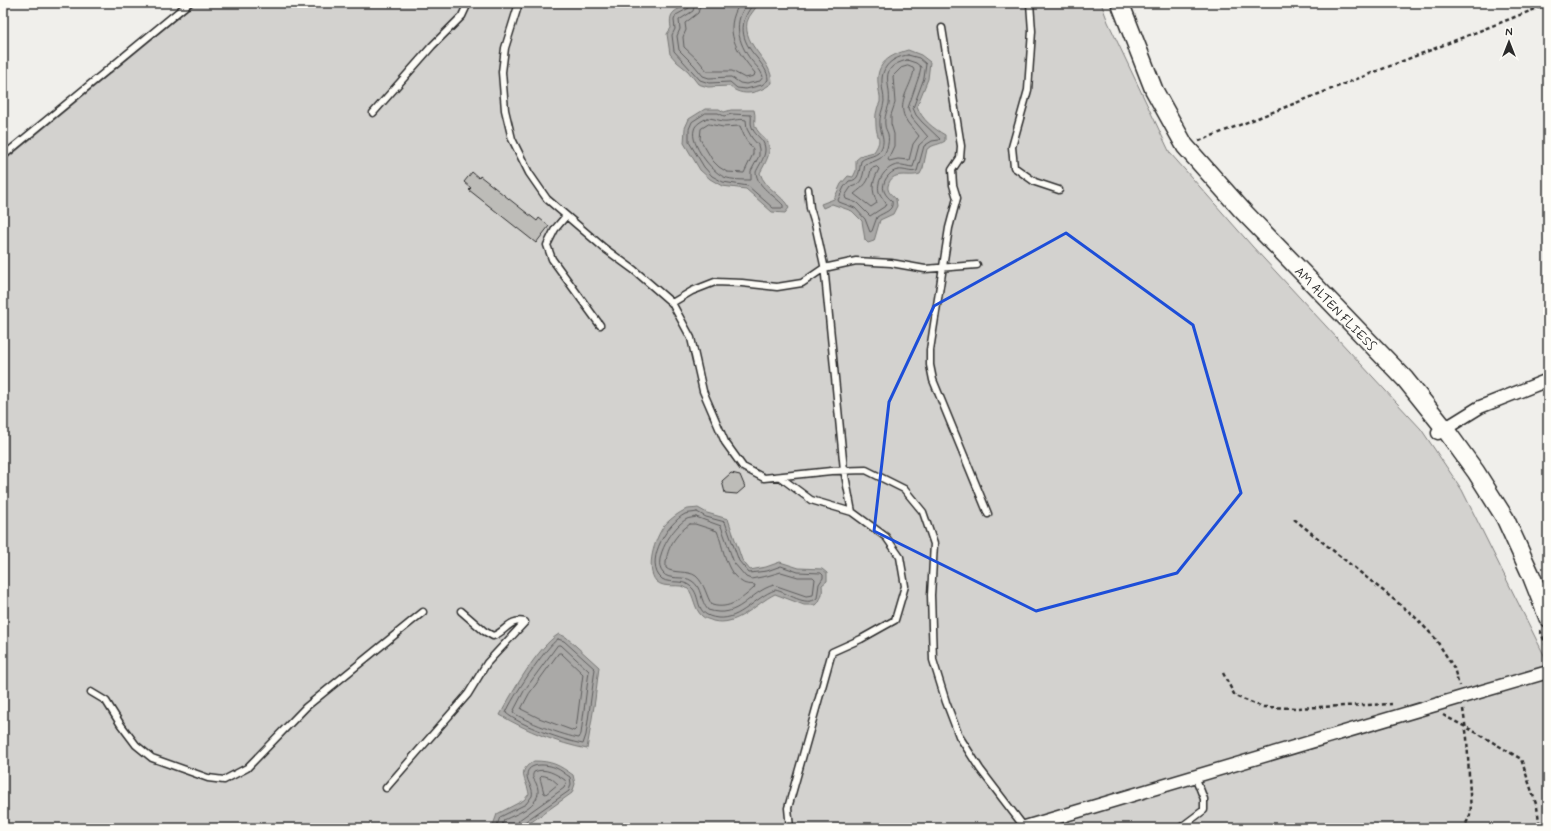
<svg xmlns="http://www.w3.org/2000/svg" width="1551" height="831" font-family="Mynerve,sans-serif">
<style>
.green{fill:#d3d2cf;stroke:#7f7e7d}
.water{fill:#aaa9a7;stroke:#777775}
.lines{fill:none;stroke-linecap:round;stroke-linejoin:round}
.shore{stroke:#5e5d5d;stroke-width:1}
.building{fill:#bdbcb8;stroke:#2b2b2b}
.service-casing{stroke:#2b2b2b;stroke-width:9}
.minor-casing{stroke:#2b2b2b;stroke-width:15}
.secondary-casing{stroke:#2b2b2b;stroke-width:20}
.path{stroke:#2b2b2b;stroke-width:2.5;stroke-dasharray:4 3;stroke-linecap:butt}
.service{stroke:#fdfcf7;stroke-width:6}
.minor{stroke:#fdfcf7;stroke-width:12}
.secondary{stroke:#fdfcf7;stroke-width:17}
.marked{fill:none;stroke:#1d4ed8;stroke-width:3;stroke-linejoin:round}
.labels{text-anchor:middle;stroke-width:3;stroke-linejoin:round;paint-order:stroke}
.street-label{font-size:13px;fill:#2b2b2b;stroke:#fdfcf7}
</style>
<rect width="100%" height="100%" fill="#f0efeb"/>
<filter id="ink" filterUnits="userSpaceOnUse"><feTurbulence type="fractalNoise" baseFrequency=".025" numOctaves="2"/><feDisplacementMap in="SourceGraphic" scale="8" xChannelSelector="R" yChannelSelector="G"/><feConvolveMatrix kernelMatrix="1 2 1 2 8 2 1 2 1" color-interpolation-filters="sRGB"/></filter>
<g filter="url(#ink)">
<path class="green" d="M 196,3 L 1101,3 L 1108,22 L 1170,153 L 1252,246 L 1421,429 L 1462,490 L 1548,663 L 1548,828 L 3,828 L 3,162 Z"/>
<path class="water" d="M 688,3 L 758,3 C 756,10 749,14 747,22 C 743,47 772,59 772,83 C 759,93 743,98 729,86 L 708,87 L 698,84 L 688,71 L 677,62 L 670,54 L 667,34 L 671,28 C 668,10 676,12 688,3 Z
M 908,50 L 921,55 L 930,62 L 928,79 L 917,106 C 922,120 933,128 945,135 L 945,141 C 939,145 934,144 927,149 L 923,168 L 920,174 C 908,178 892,169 888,186 C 887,192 892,195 896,199 L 897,206 L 893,214 L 880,220 L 874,241 L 868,243 L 865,240 L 862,221 L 852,211 L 832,204 L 823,208 L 821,204 L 834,199 L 841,184 L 848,176 L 853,177 L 856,171 L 856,160 L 862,155 L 874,152 C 883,138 877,139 876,126 C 876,121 875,115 877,110 C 877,107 879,105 880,102 C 881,95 878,90 878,83 C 876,63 890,55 908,50 Z
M 705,109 L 719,109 L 724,112 L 731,110 L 754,110 C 756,116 754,121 755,126 C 757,131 761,135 765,138 C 775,149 765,163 760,173 C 765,189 782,194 789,208 L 785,213 L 772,212 L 746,189 L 722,186 L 710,179 L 700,170 L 684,143 L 685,128 L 689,119 Z
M 698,508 L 707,513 L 728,519 L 742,560 L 750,570 L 766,567 L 780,562 L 799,568 L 822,569 L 827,573 L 827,581 L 822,585 C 823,594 822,599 815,605 L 804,605 L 775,594 C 755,604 737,627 713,621 C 709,619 705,619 702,616 C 694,609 694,595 688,589 C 680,582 665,590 656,581 C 645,568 655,538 664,526 C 668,521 677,514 683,511 C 687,508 693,509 698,508 Z
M 559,634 L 566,637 L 599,667 L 595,700 L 587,749 C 557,743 527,731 500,715 C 512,693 538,646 559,634 Z
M 534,761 C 552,761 559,765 573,775 L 575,784 L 572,793 L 523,828 L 492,828 L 497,814 L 524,800 L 529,794 C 527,779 515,772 534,761 Z"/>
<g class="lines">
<path class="shore" d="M 690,3 L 689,8 L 676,15 L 674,20 L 675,29 L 672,35 L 674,51 L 700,80 L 709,83 L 730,82 L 737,88 L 746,89 L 762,85 L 768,80 C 768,71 762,65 757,58 C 740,39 738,23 754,3
M 695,3 L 693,11 L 679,20 L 680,29 L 677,36 L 679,50 L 694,65 L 703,76 L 709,78 L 731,77 L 740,83 L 746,84 L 760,81 L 763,77 C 761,70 756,66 751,60 C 738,43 732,21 748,3
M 701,3 L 698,13 L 685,23 L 686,30 L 683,37 L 684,47 L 699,61 L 707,71 L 732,71 L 745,78 L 754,76 L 755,73 C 737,51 722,32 740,3
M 908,55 L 919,58 L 926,64 L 924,78 L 913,108 L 916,115 L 922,122 L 940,139 L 939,140 L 932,141 L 924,146 L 917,171 C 910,173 905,169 898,170 C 889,171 881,183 884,191 C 886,196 889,198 892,201 C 894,211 884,212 877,217 L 872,231 L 870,232 L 865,219 L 855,208 L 839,202 L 838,200 L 844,187 L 849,181 C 860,181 859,170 861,161 C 868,155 878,158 882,147 C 885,139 881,133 880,126 C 879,115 883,110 884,101 C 884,95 882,89 882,83 C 881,66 893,57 908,55 Z
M 907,60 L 916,63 L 921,67 L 919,76 L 908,108 L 912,118 L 928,137 L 919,145 L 913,167 C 908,167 903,164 897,165 C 886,167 876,180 879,192 C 881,197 885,201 887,205 L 870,216 L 857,203 L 846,199 L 845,196 L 851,187 C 863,184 863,175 865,164 C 869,163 873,162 877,160 C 886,157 890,143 888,134 C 887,131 885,128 885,125 C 884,117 887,111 889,104 C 892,83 876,68 907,60 Z
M 908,66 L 913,68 L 914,70 C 911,88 897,100 905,118 C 908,125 915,130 919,136 L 913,144 L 909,160 L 898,159 L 889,161 L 888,159 L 894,146 L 894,134 L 891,124 L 891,115 L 895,103 L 893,76 L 901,68 Z
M 706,113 L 718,113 L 724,116 L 732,114 L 751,115 C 752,119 750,123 752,127 C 754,134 760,137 763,142 C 769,153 760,163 756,172 C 757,187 774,195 783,205 L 783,208 L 773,208 L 748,186 L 723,182 L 712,176 L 704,167 L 689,142 L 689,129 L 692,122 Z
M 707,118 C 713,118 717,120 723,121 C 731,122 738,118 746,120 L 747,129 L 752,138 L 758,145 L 759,149 L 759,156 L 751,171 L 751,180 C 743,180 732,180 724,177 C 711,171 690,144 694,130 C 695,124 702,121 707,118 Z
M 709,124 L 723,127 L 740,126 L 746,140 L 753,149 L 753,154 L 744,173 L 727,172 L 719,167 L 713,161 L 700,139 L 701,129 Z
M 877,167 L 879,169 C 872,183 871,188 877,203 L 871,207 L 854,194 C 864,186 869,183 871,169 Z
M 697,512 L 706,517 L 725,522 L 739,561 L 749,573 L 767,571 L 781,566 L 798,572 L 821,573 L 823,575 L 823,578 L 819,584 L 817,598 C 806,608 787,592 775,590 C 755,597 741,620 718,618 C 692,615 703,596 690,586 C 681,578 666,586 659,576 C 646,558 668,523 685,514 C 688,513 693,513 697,512 Z
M 696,517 L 721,526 L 734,563 L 746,577 L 751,579 L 767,576 L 781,572 L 798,577 L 813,577 L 815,579 L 813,595 L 806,596 L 774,585 C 748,592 740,620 708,610 C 700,601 702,587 692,581 C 684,575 669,581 663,573 C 651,560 674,525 687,519 C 689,518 693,518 696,517 Z
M 690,524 L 695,524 L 717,531 C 724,548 725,572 742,582 C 746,585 751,584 755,585 L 754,588 C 742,599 729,610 712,605 C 706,596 705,584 696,576 C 688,570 672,574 666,568 C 665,549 676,534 690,524 Z
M 558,639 L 564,641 L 595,669 L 586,735 L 583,744 C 565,741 519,725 506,713 C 511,699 546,646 558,639 Z
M 558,645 L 561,645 L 589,671 L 581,734 L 579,738 C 565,736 523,721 513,712 L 524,691 Z
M 559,653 L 561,653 L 583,674 L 576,729 L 574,731 L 539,718 L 521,709 L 529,694 Z
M 545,776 L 551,778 L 558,784 L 546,794 L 544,793 L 540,778 L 542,776 Z
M 496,828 L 500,817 L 526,804 L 532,796 C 534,788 527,783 527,775 C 527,762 548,764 556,768 C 561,770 565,774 570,777 L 571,784 L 569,791 L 523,823 L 521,828
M 501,828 L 504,820 C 518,813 546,804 536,783 C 534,779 531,777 534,772 C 545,767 556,774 565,780 L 566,783 L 564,788 L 519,820 L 516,828"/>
</g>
<path class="building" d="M 472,172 L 479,178 L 480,176 L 537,221 L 539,218 L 549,226 L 536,243 L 469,190 L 471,188 L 464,182 Z
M 731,473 L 740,475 L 745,487 L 737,494 L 725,493 L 722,481 Z"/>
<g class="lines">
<g class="service-casing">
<path id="service" d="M 519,3 L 505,48 L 502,72 L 505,110 L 512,139 L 529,173 L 547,199 L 604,248 L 634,270 L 672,303 L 691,338 L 703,391 L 725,442 L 743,467 L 764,478 L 831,471 L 866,470 L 904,489 L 923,512 L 934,544 L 931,595 L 933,660 L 946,702 L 959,736 L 980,769 L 1025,828
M 1030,3 L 1032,31 L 1028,90 L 1012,147 L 1014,167 L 1035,182 L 1059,190
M 942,28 L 961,146 L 960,158 L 952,170 L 953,185 L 957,198 L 949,228 L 930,350 L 930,365 L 933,380 L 988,514
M 373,113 L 432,46 L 462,16 L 468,3
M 3,156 L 189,3
M 808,189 L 810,208 L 815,224 L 824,265 L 844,470 L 852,512
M 566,216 L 555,229 L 547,245 L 552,259 L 600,325
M 672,303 L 692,291 L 715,282 L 742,283 L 777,287 L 802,283 L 824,268 L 856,261 L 891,263 L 925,269 L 977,265
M 780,477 L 811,500 L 852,512 L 886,537 L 900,557 L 905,586 L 895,620 L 861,639 L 832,652 L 788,808 L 790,828
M 91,692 L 106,701 L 121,725 L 136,745 L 152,758 L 208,778 L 224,780 L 247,768 L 306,707 L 423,612
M 386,788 L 468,694 L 487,663 L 525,622 C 509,618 506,632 493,636 L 484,631 L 461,611
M 1180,828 L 1204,810 L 1204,799 L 1195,776"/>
</g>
<g class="minor-casing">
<path id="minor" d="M 1438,433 L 1480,407 L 1548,380
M 1025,827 L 1462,697 L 1548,672"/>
</g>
<g class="secondary-casing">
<path id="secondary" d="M 1120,3 L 1154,90 L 1185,146 L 1241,209 L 1405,379 L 1445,429 L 1476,472 L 1505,518 L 1531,575 L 1548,618"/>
</g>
<path class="path" d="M 1199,141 L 1548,4
M 1294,519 L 1413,615 L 1435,638 L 1454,668 L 1459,686
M 1540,630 L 1548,650
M 1223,673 L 1235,696 L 1263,707 L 1295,708 L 1392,704
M 1463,709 L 1467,738 L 1471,813 L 1464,828
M 1443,715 L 1477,733 L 1521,759 L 1537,807 L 1540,828"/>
<use href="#service" class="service"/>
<use href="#minor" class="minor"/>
<use href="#secondary" class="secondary"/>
</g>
</g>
<path class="marked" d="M 1066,233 L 1193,325 L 1241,493 L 1177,573 L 1036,611 L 874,531 L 889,402 L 934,306 Z"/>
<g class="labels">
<g class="street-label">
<text transform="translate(1336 308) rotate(46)" y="5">AM ALTEN FLIESS</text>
</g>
</g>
<rect width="1551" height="831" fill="none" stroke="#fdfcf7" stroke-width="16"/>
<rect x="8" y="8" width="1535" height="815" fill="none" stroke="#2b2b2b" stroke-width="1.5" filter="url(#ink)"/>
<g transform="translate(1509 42)" stroke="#fdfcf7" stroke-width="3" paint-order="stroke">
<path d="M0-3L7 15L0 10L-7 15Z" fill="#2b2b2b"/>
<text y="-6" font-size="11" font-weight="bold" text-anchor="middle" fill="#2b2b2b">N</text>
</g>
</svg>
